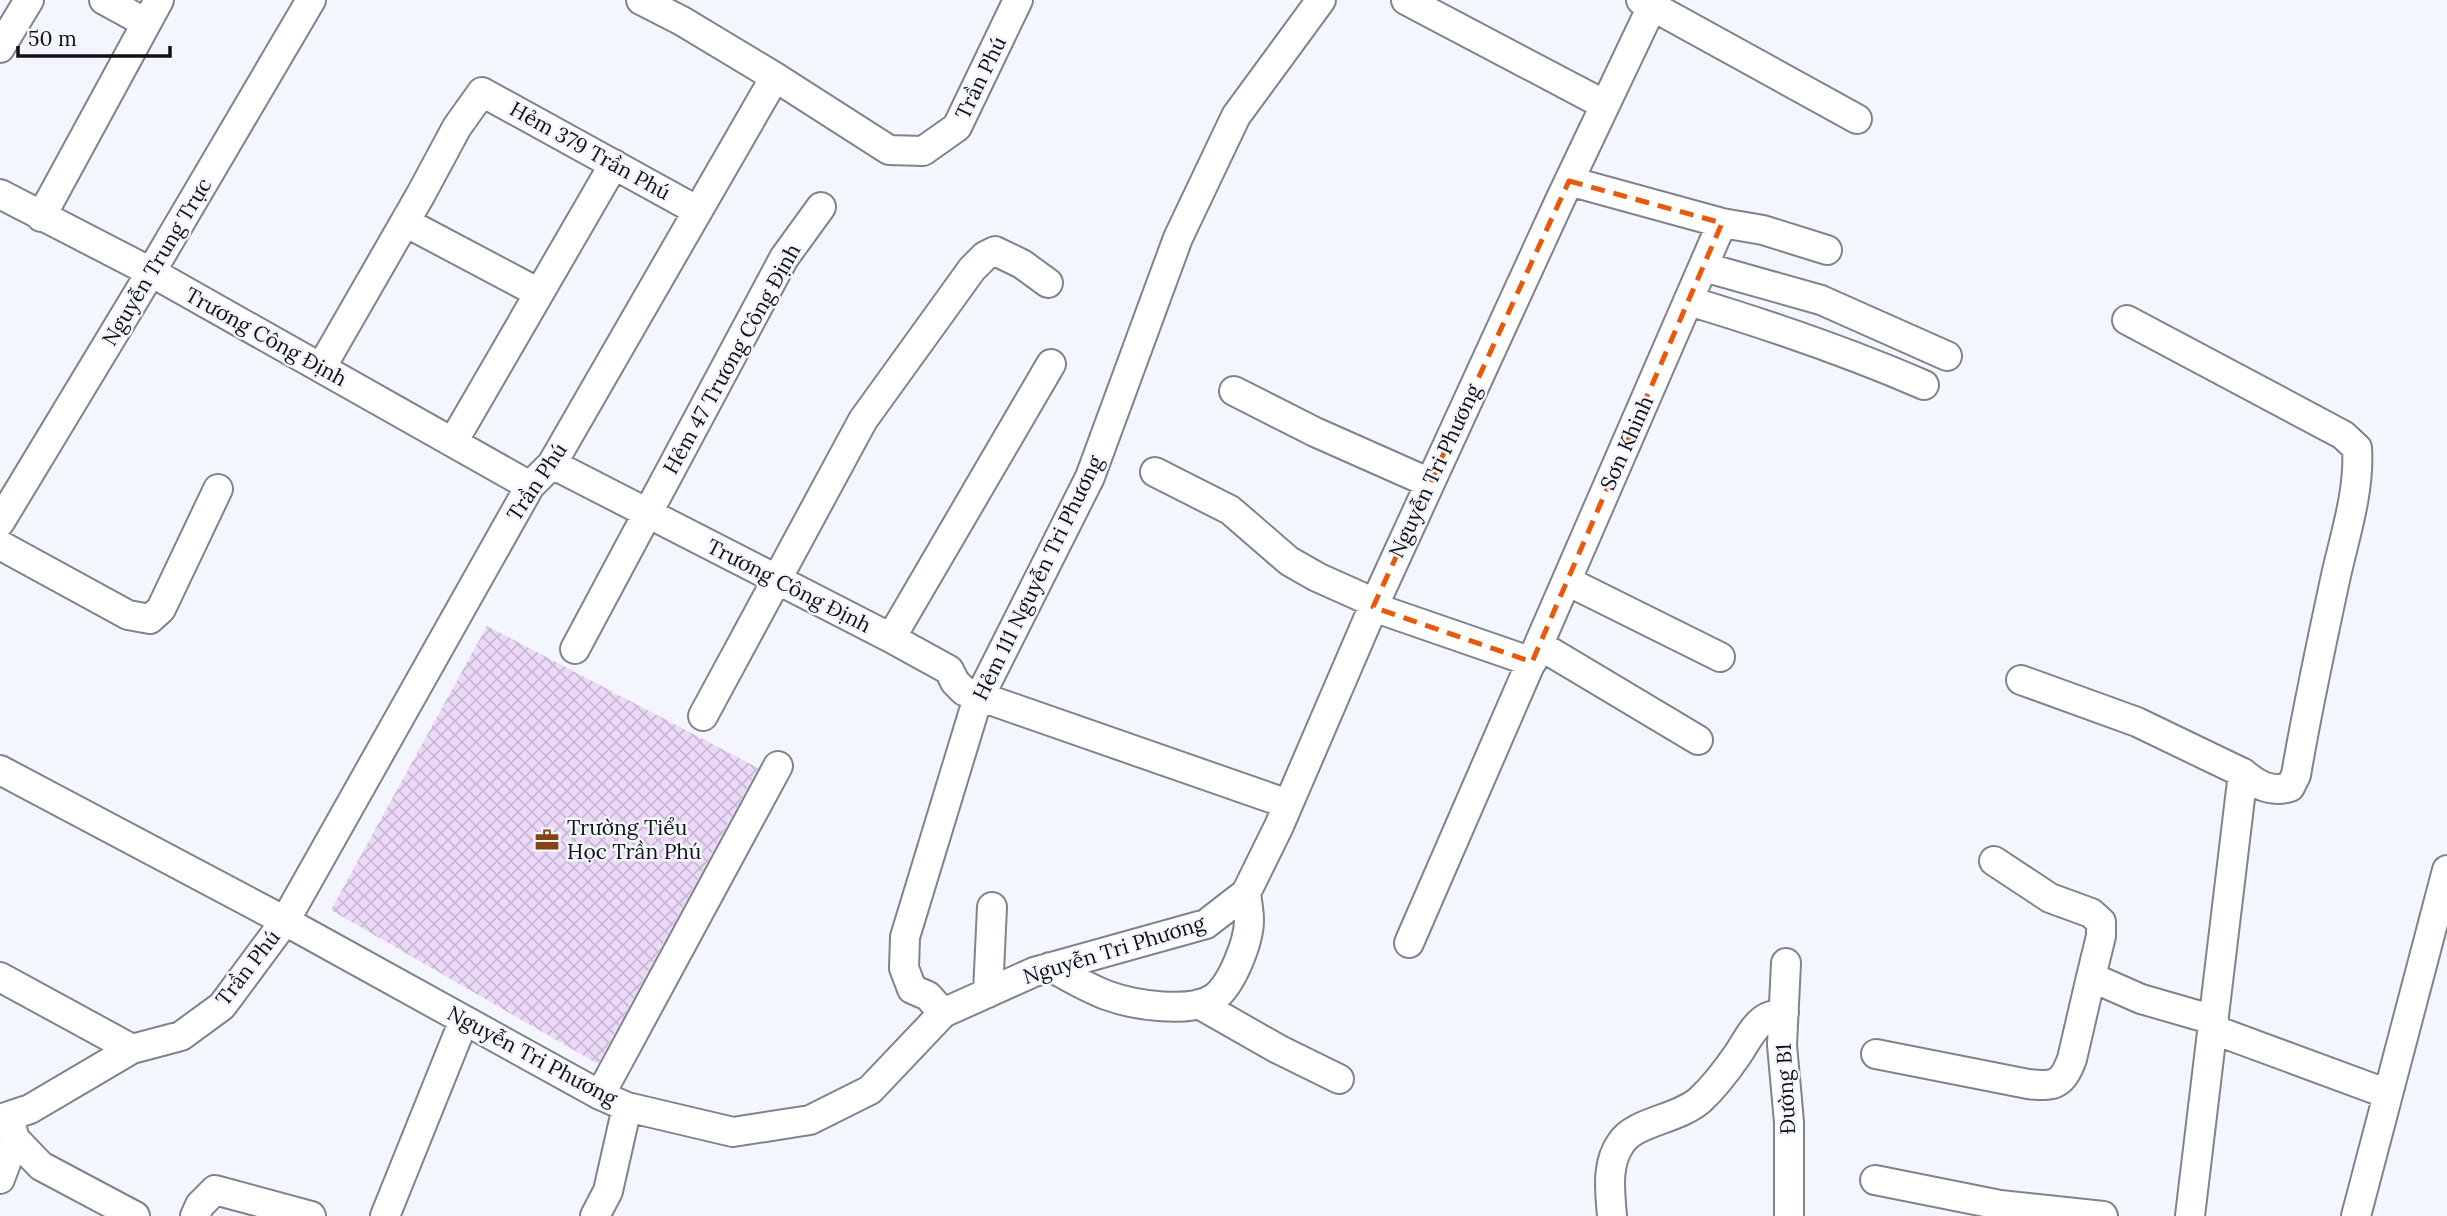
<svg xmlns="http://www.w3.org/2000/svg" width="2447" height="1216" font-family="Lora,serif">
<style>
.building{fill:url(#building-cross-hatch)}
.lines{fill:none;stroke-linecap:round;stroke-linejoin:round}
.minor-casing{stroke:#80838b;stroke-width:32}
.minor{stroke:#fff;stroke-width:28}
.marked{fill:none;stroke:#e8590c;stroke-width:5;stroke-dasharray:14 9;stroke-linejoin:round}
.labels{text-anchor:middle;stroke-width:5;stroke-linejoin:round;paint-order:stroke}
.street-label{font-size:21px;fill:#101014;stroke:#f4f6fe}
.poi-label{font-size:21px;fill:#101014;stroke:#f4f6fe;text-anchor:start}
</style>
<defs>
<pattern id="building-cross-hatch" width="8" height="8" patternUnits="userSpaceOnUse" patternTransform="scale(1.75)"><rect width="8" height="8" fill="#ecd8f7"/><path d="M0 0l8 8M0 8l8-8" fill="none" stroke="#c9b8d3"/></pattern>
</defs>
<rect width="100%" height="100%" fill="#f4f6fe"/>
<path class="building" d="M 487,626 L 758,768 L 598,1064 L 331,910 Z"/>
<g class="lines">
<g class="minor-casing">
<path id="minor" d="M 104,0 L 146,23
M 641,0 L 682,21 L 775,77
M 1406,0 L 1605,105
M 1641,0 L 1857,119
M 0,48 L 29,0
M 1569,181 L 1722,223 L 1763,230 L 1827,250
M 0,194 L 151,272 L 530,486
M 41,217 L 159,0
M 405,222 L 539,293
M 1704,267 L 1821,300 L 1947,356
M 1689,301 C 1769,325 1848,352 1924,385
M 321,368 L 421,194 L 457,127 L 482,92 L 698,211
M 1234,391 L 1315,432 L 1430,483
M 453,442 L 614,164
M 552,464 L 891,638 L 949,670 L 955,682 L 964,691 L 1288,804
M 1155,472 L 1230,510 L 1289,561 L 1317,577 L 1375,603
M 0,522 L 151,272 L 311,0
M 0,545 L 128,615 L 150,619 L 161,609 L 218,489
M 1567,581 L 1720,657
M 1373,607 L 1532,662
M 891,638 L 1051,364
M 1539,645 L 1698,740
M 575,649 L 784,258 L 821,207
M 2021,680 L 2137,722 L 2243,773 C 2257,785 2271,793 2290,787 L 2296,775 C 2307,710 2321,645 2335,580 C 2344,538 2360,492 2357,448 L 2343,435 L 2127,320
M 703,716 L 863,420 L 972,269 L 985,256 L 995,251 L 1022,264 L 1048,283
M 0,770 L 285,921 L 600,1095 L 627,1107 L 733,1132 L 810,1120 L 870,1090 L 943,1013 L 1034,972 L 1206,924 L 1246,893 L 1279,826 L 1375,603 L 1560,200 L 1655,0
M 1994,861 L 2050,898 L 2091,913 L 2101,922 L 2101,936 L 2091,977 L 2141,999 L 2214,1020
M 1409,943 L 1722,223
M 1786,963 L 1782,1045 L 1789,1122 L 1789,1216
M 1050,967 C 1070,977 1089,989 1109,996 C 1134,1005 1191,1014 1214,998 C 1232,985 1249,941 1249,920 C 1249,911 1247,902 1246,893
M 0,977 L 132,1049
M 988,993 L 992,907
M 1199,1004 L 1278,1049 L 1339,1079
M 943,1013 L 928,996 L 912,989 L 904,968 L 905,937 L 976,704 L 1090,477 L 1178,238 L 1236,116 L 1321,0
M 2212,1029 L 2388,1094
M 1876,1054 L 2028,1084 C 2055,1087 2062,1085 2072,1059 L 2091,977
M 600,1095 L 778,766
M 0,1119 L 30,1109 L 132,1049 L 181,1036 L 222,1006 L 285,921 L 530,486 L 552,464 L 775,77 L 889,150 L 923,151 L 957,127 L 1018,0
M 15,1139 L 41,1166 L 135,1216
M 0,1179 L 15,1139 L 10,1122
M 1875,1180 L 2000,1205 L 2103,1216
M 195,1216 L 200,1205 L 215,1190 L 311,1216
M 385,1216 L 464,1020
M 595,1216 L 608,1191 L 627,1107
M 1612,1216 C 1610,1191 1606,1164 1621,1143 C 1635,1121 1677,1120 1700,1100 C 1714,1087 1727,1070 1738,1054 C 1746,1042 1755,1023 1768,1017 C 1773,1015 1779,1014 1784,1012
M 2190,1216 L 2243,773
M 2356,1216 L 2447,870"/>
</g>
<use href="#minor" class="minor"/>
</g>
<path class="marked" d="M 1569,181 L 1722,223 L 1532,662 L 1373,607 Z"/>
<defs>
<g id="office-bare" transform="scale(1.89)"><path d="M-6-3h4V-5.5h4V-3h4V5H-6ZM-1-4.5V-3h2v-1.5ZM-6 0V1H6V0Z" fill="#864315" stroke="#f4f6fe" stroke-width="2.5" paint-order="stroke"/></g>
</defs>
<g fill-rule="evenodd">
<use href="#office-bare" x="547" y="840"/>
</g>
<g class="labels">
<g class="street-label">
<text transform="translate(981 78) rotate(-64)" y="7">Trần Phú</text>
<text transform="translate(590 151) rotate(29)" y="7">Hẻm 379 Trần Phú</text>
<text transform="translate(157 262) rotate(-59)" y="7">Nguyễn Trung Trực</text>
<text transform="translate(266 337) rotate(29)" y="7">Trương Công Định</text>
<text transform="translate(732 359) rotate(-61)" y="7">Hẻm 47 Trương Công Định</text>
<text transform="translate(1627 443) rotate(-66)" y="7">Sơn Khinh</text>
<text transform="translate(1435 471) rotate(-65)" y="7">Nguyễn Tri Phương</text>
<text transform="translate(537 482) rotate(-56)" y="7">Trần Phú</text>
<text transform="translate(1038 578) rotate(-64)" y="7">Hẻm 111 Nguyễn Tri Phương</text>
<text transform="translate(789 586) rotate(27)" y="7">Trương Công Định</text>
<text transform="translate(1114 950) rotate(-17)" y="7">Nguyễn Tri Phương</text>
<text transform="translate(248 968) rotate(-52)" y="7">Trần Phú</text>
<text transform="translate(532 1056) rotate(28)" y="7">Nguyễn Tri Phương</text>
<text transform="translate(1786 1089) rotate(-93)" y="7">Đường B1</text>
</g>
<g class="poi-label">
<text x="567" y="835">Trường Tiểu<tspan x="567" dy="24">Học Trần Phú</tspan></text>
</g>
</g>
<path d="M18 46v10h152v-10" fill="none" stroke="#101014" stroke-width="3.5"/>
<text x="28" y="46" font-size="21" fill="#101014" stroke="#f4f6fe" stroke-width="5" paint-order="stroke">50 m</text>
</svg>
